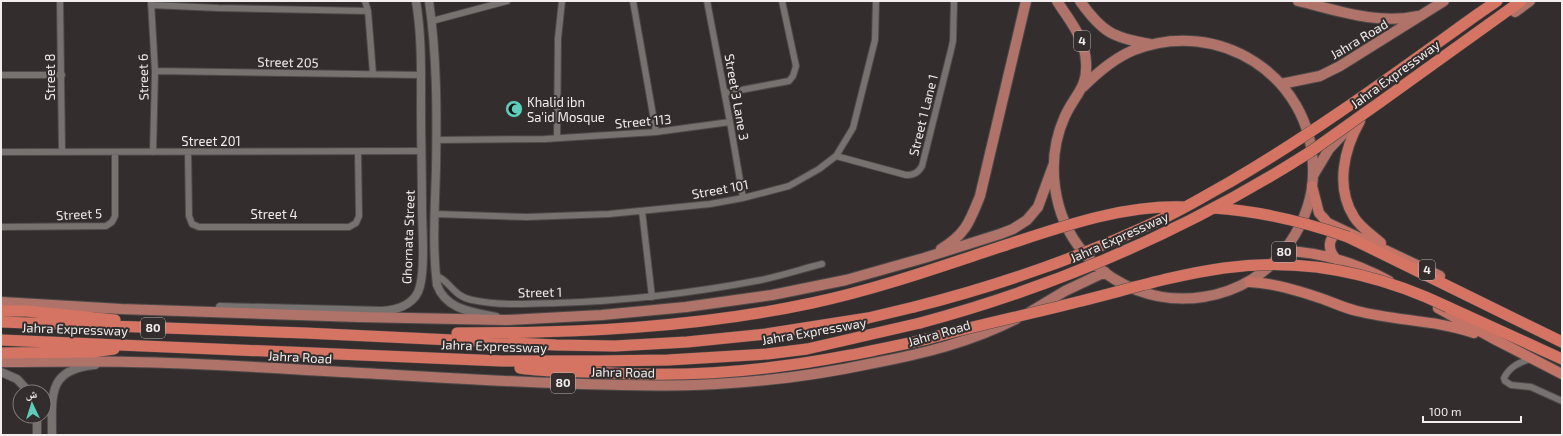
<svg xmlns="http://www.w3.org/2000/svg" width="1563" height="436" font-family="'Exo 2','Noto Naskh Arabic',sans-serif">
<style>
.lines{fill:none;stroke-linecap:round;stroke-linejoin:round}
.minor-casing{stroke:#4e4a4a;stroke-width:8}
.tertiary-casing{stroke:#4e4a4a;stroke-width:10}
.primary-casing{stroke:#4e4a4a;stroke-width:12}
.trunk-casing{stroke:#4e4a4a;stroke-width:12}
.motorway-casing{stroke:#4e4a4a;stroke-width:12}
.minor{stroke:#777170;stroke-width:6}
.tertiary{stroke:#777170;stroke-width:8}
.primary{stroke:#b07369;stroke-width:10}
.trunk{stroke:#c37466;stroke-width:10}
.motorway{stroke:#d67464;stroke-width:11}
.motorway-bridge-casing{stroke:#4e4a4a;stroke-width:12;stroke-linecap:butt}
.motorway-bridge{stroke:#d67464;stroke-width:11}
.labels{text-anchor:middle;stroke-width:4;stroke-linejoin:round;paint-order:stroke}
.shield{fill:#332e2d;stroke:#b8b4b3;stroke-width:1}
.shield-label{font-size:12px;font-weight:bold;fill:#f1eeed}
.street-label{font-size:13px;fill:#f1eeed;stroke:#332e2d}
.poi-label{font-size:13px;fill:#f1eeed;stroke:#332e2d;text-anchor:start}
</style>
<rect width="100%" height="100%" fill="#332e2d"/>
<g class="lines">
<g class="minor-casing">
<path id="minor" d="M 60,1 L 62,152
M 365,1 L 368,11 L 373,74
M 633,1 L 656,132
M 707,1 L 730,122 L 743,198
M 151,2 L 155,71 L 153,152
M 151,5 L 218,8 L 368,11
M 432,21 L 507,1
M 155,71 L 421,75
M 1,75 L 62,75
M 725,93 L 789,81 L 793,76 L 796,66 L 782,1
M 557,138 L 558,38 L 562,1
M 437,140 L 545,139 L 656,132 L 730,122
M 1,152 L 421,151
M 188,152 L 189,216 L 192,224 L 199,227 L 349,227 L 356,223 L 359,216 L 358,152
M 836,156 L 906,175 C 914,175 918,173 922,166 L 951,50 L 953,41 L 954,1
M 642,211 L 652,297
M 435,214 L 527,217 L 609,214 L 710,204 L 743,198 L 789,186 L 819,169 L 836,156 L 853,128 L 875,40 L 876,1
M 1,227 L 106,226 L 112,222 L 115,216 L 115,152
M 436,276 C 449,279 452,296 472,300 C 499,306 529,304 557,303 C 625,301 693,293 761,280 C 781,276 802,269 822,264
M 1532,358 C 1519,363 1510,366 1504,378 L 1505,381 L 1511,385 L 1531,387 L 1562,401"/>
</g>
<g class="tertiary-casing">
<path id="tertiary" d="M 429,1 C 437,56 437,113 436,169 C 435,207 432,247 437,285 C 446,310 473,312 496,317
M 220,307 L 382,311 C 396,310 412,305 418,292 C 426,275 422,227 422,207 C 422,175 421,142 421,110 C 421,73 422,37 416,1
M 1,372 L 17,379 L 29,392
M 37,416 L 37,435
M 52,435 C 52,396 47,369 95,365"/>
</g>
<g class="primary-casing">
<path id="primary" d="M 1057,1 C 1069,20 1085,38 1086,62 C 1088,88 1075,94 1065,116 C 1045,160 1052,216 1084,253 C 1113,287 1158,304 1203,297 C 1238,292 1269,273 1289,244 C 1305,221 1314,195 1313,167 C 1311,75 1218,17 1134,50 C 1114,58 1098,72 1083,87
M 1080,1 C 1102,32 1113,38 1150,44
M 1298,1 C 1336,10 1378,25 1417,16
M 1515,12 L 1530,1
M 1281,84 L 1320,76 L 1340,66 L 1444,1
M 1314,174 L 1329,149 L 1345,132
M 941,249 C 966,234 970,221 980,196 L 1026,1
M 1,302 L 121,309 L 359,317 L 506,320 L 602,315 L 686,307 L 772,295 L 846,280 L 924,258 L 1000,234 L 1013,229 L 1027,220 L 1038,207 L 1053,166
M 1030,312 L 1065,291 L 1105,272
M 1,362 C 44,362 87,361 130,362 C 207,363 284,369 361,373 C 435,377 508,382 582,384 C 632,385 681,387 731,383 C 779,380 827,373 874,363 C 922,354 971,342 1016,319"/>
</g>
<g class="trunk-casing">
<path id="trunk" d="M 1360,121 C 1344,149 1335,187 1354,217 C 1360,227 1372,235 1381,243
M 1312,186 L 1319,213 L 1328,223 L 1440,276
M 1285,251 C 1322,252 1356,263 1389,281
M 1335,258 C 1326,247 1329,234 1343,231
M 1249,282 C 1273,283 1296,290 1320,298 C 1332,302 1344,308 1357,311 C 1396,321 1436,320 1474,333
M 1438,308 L 1496,340 L 1562,374"/>
</g>
<g class="motorway-casing">
<path id="motorway" d="M 1478,14 L 1497,1
M 1379,103 L 1521,1
M 1348,237 L 1562,342
M 1448,307 L 1562,359
M 1,311 L 26,311 L 115,320
M 1,322 L 305,333 L 556,345 L 615,346 L 687,342 L 766,334 L 868,318 L 914,307
M 457,333 C 576,333 695,328 812,303 C 878,289 942,266 1006,245
M 1,340 L 502,361 L 596,361 L 668,360 L 767,354 L 807,349 L 920,323
M 1,353 L 92,352 L 114,349
M 520,368 C 543,372 568,371 592,372 C 653,376 714,375 774,367 C 826,361 876,350 927,339"/>
</g>
<use href="#minor" class="minor"/>
<use href="#tertiary" class="tertiary"/>
<use href="#primary" class="primary"/>
<use href="#trunk" class="trunk"/>
<use href="#motorway" class="motorway"/>
<g class="motorway-bridge-casing">
<path id="motorway-bridge" d="M 1214,208 C 1259,211 1305,222 1348,237
M 1006,245 C 1064,226 1122,205 1185,207
M 914,307 C 1001,285 1087,255 1168,216 C 1189,206 1210,193 1230,182 C 1316,132 1397,72 1478,14
M 920,323 C 1058,286 1189,229 1310,152 C 1333,136 1356,119 1379,103
M 927,339 C 976,325 1027,315 1077,302 C 1126,290 1174,275 1224,268 C 1302,257 1377,273 1448,307"/>
</g>
<use href="#motorway-bridge" class="motorway-bridge"/>
</g>
<defs>
<g id="mosque-disc" transform="scale(0.9)"><circle r="9.5" fill="#5cceba" stroke="#332e2d"/><path d="M3.5-4.9A6 6 0 1 0 3.5 4.9A5 5 0 1 1 3.5-4.9Z" fill="#111"/></g>
</defs>
<g fill-rule="evenodd">
<use href="#mosque-disc" x="514" y="109"/>
</g>
<g class="labels">
<g class="shield">
<rect x="1074" y="31" width="16" height="20" rx="3"/>
<rect x="1272" y="242" width="24" height="20" rx="3"/>
<rect x="1419" y="260" width="16" height="20" rx="3"/>
<rect x="141" y="318" width="24" height="20" rx="3"/>
<rect x="551" y="373" width="24" height="20" rx="3"/>
</g>
<g class="shield-label">
<text x="1082" y="45">4</text>
<text x="1284" y="256">80</text>
<text x="1427" y="274">4</text>
<text x="153" y="332">80</text>
<text x="563" y="387">80</text>
</g>
<g class="street-label">
<text transform="translate(1359 39) rotate(-31)" y="5">Jahra Road</text>
<text transform="translate(288 62) rotate(1)" y="5">Street 205</text>
<text transform="translate(1395 74) rotate(-36)" y="5">Jahra Expressway</text>
<text transform="translate(50 77) rotate(-90)" y="5">Street 8</text>
<text transform="translate(143 77) rotate(-91)" y="5">Street 6</text>
<text transform="translate(737 97) rotate(80)" y="5">Street 3 Lane 3</text>
<text transform="translate(923 115) rotate(-76)" y="5">Street 1 Lane 1</text>
<text transform="translate(643 121) rotate(-5)" y="5">Street 113</text>
<text x="211" y="146">Street 201</text>
<text transform="translate(720 189) rotate(-10)" y="5">Street 101</text>
<text transform="translate(79 214) rotate(-3)" y="5">Street 5</text>
<text x="274" y="219">Street 4</text>
<text transform="translate(408 237) rotate(-88)" y="5">Ghornata Street</text>
<text transform="translate(1119 237) rotate(-24)" y="5">Jahra Expressway</text>
<text transform="translate(540 292) rotate(-1)" y="5">Street 1</text>
<text transform="translate(75 329) rotate(2)" y="5">Jahra Expressway</text>
<text transform="translate(814 331) rotate(-10)" y="5">Jahra Expressway</text>
<text transform="translate(939 333) rotate(-16)" y="5">Jahra Road</text>
<text transform="translate(494 346) rotate(2)" y="5">Jahra Expressway</text>
<text transform="translate(300 357) rotate(3)" y="5">Jahra Road</text>
<text transform="translate(623 372) rotate(1)" y="5">Jahra Road</text>
</g>
<g class="poi-label">
<text x="527" y="107">Khalid ibn<tspan x="527" dy="15">Sa'id Mosque</tspan></text>
</g>
</g>
<rect width="1563" height="436" fill="none" stroke="#f1eeed" stroke-width="4"/>
<g transform="translate(32 404) rotate(356)"><circle r="19" fill="#332e2d" stroke="#7f7b7a"/>
<path d="M0-3L7 15L0 10L-7 15Z" fill="#5cceba"/>
<text y="-6" font-size="11" font-weight="bold" text-anchor="middle" fill="#f1eeed">ش</text>
</g>
<path d="M1423 416v6h98v-6" fill="none" stroke="#f1eeed" stroke-width="2"/>
<text x="1429" y="416" font-size="12" fill="#f1eeed" stroke="#332e2d" stroke-width="3" paint-order="stroke">100 m</text>
</svg>
